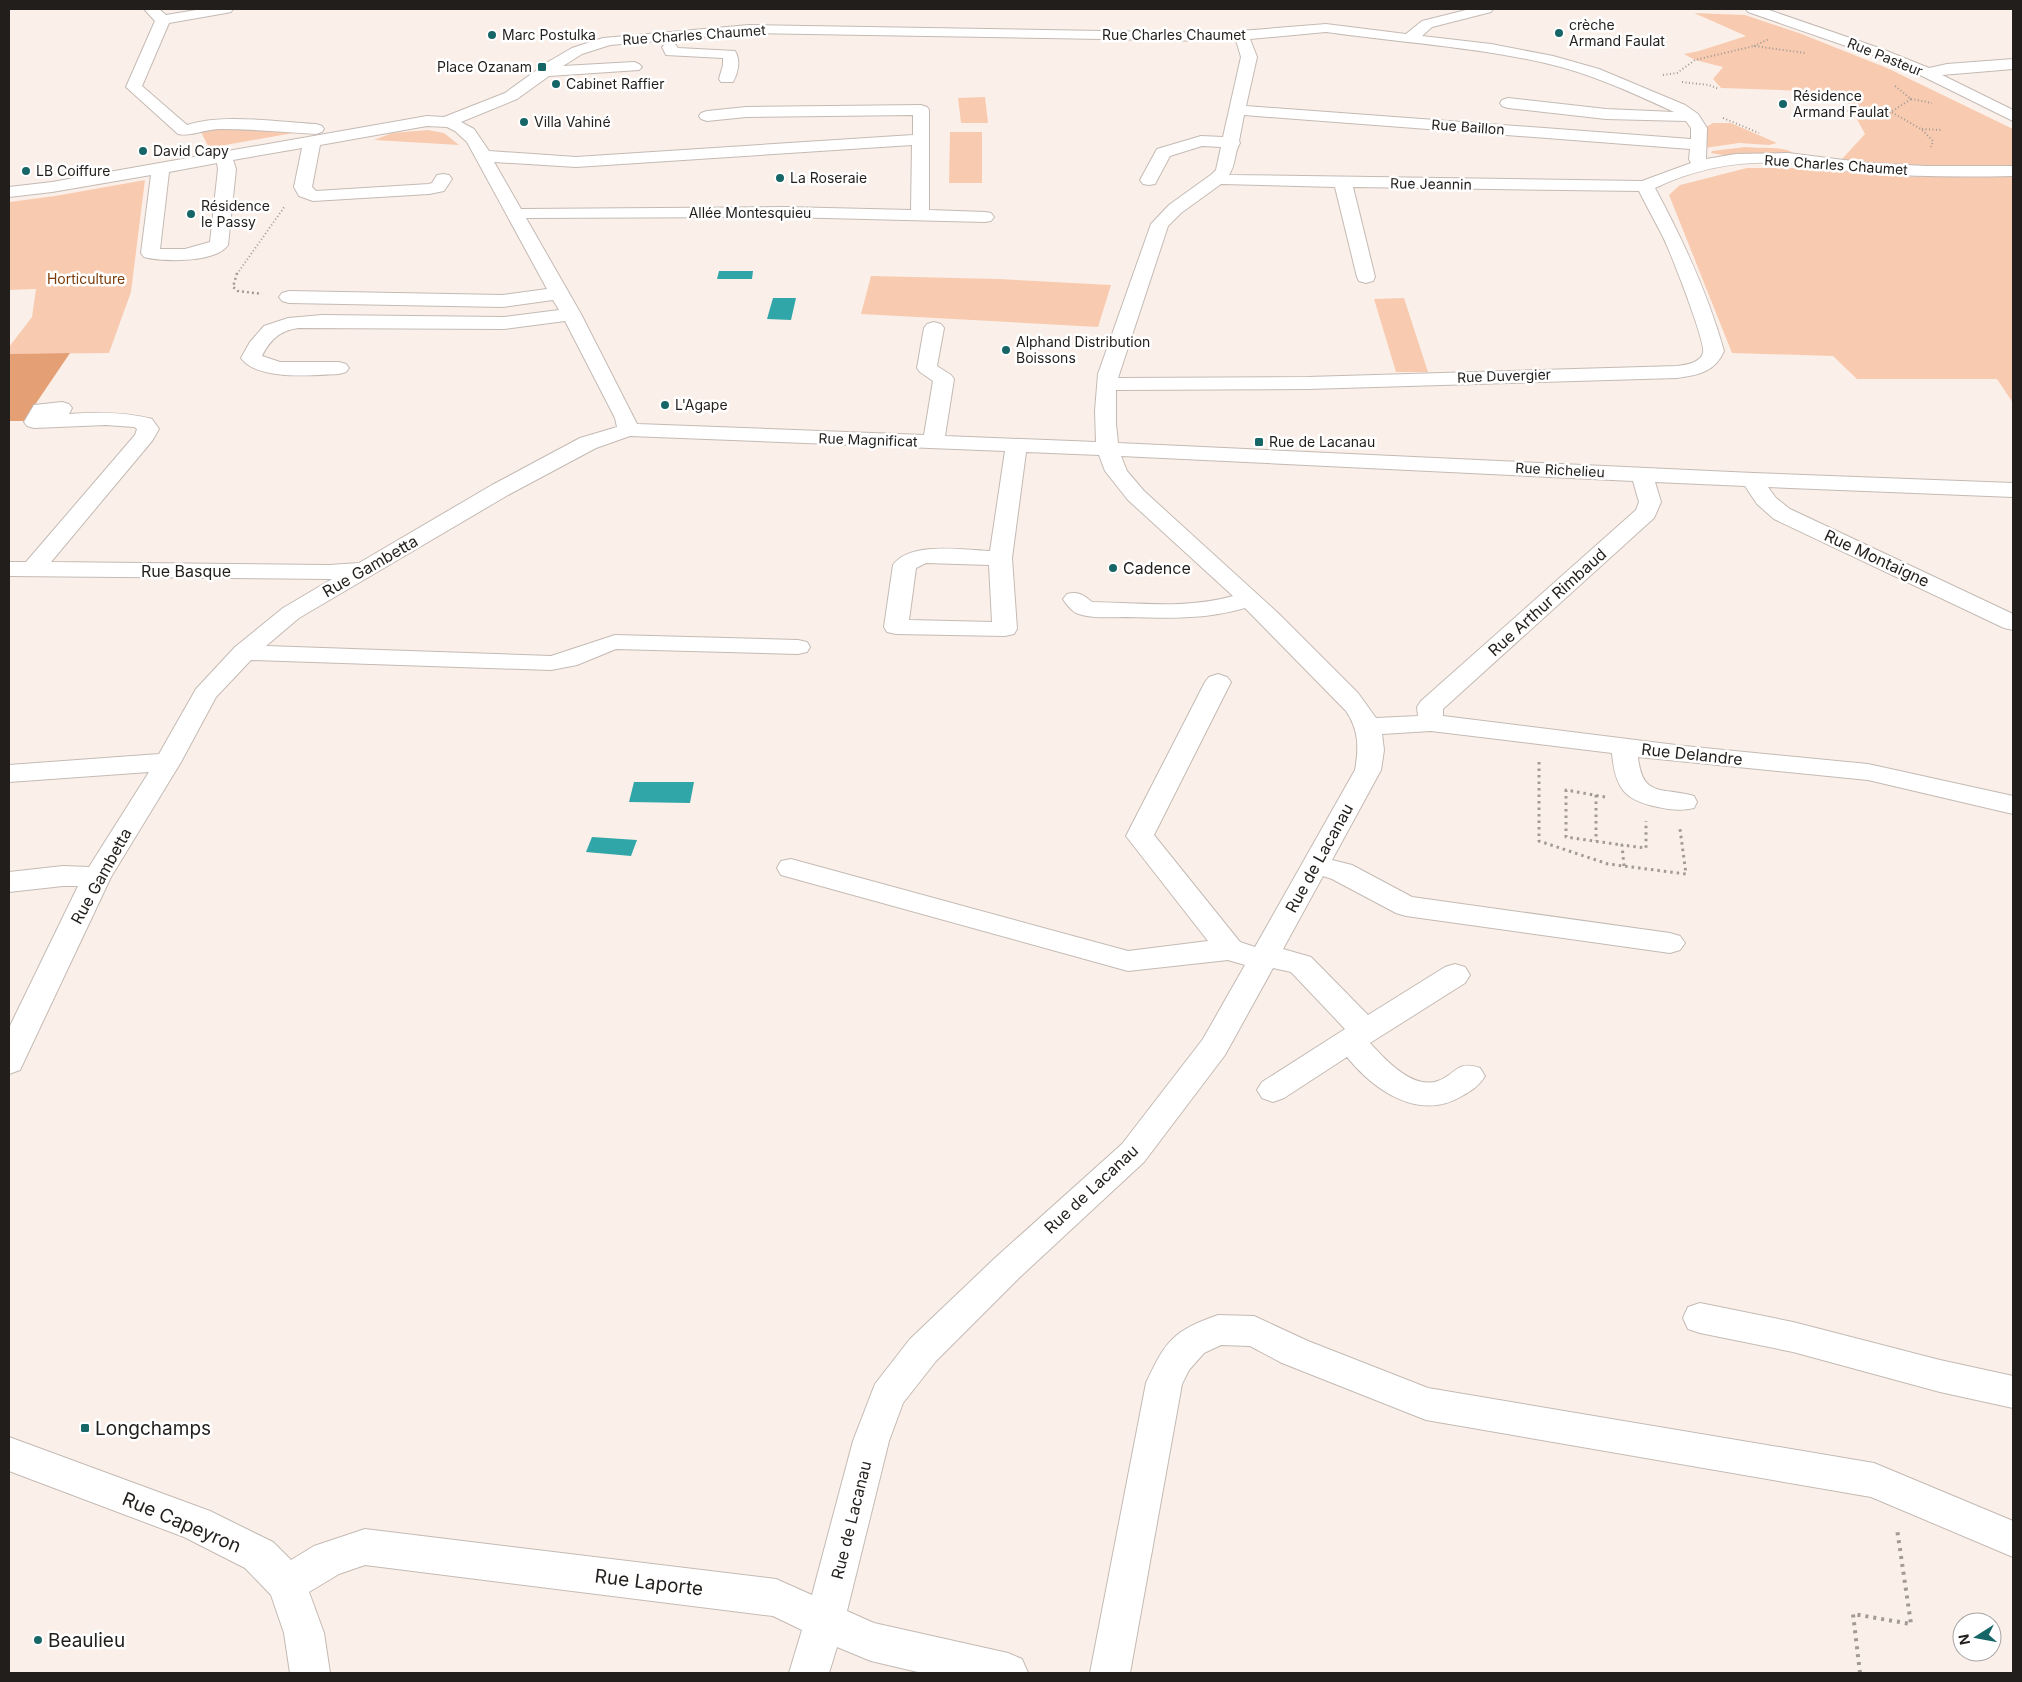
<svg xmlns="http://www.w3.org/2000/svg" width="2022" height="1682" font-family="Inter,sans-serif">
<rect width="100%" height="100%" fill="#fbf0e9"/>
<g fill="#f8cbb0">
<polygon points="1694,13 1745,15 1799,33 1887,68 2013,129 2013,165 1913,166 1841,160 1865,134 1846,99 1808,97 1805,91 1721,88 1713,79 1723,67 1695,60 1684,54 1699,51 1746,36"/>
<polygon points="985,97 988,123 961,123 958,98"/>
<polygon points="1713,123 1731,123 1777,143 1769,145 1739,143 1705,148 1706,127"/>
<polygon points="199,128 310,130 209,148"/>
<polygon points="428,130 444,133 459,145 374,140 392,133"/>
<polygon points="950,132 982,132 982,183 949,183"/>
<path d="M1745,147C1759,149 1787,145 1796,155H1722L1711,153L1712,151Z"/>
<polygon points="1747,168 1796,168 1913,177 2013,176 2013,403 1997,379 1857,379 1833,356 1732,353 1669,195 1680,185"/>
<polygon points="145,180 131,292 109,353 9,354 9,347 32,317 36,289 9,290 9,202 55,196"/>
<polygon points="871,276 998,279 1111,285 1098,327 861,314"/>
<polygon points="1404,298 1428,372 1396,372 1374,299"/>
</g>
<polygon fill="#e49f75" points="70,353 24,421 9,421 9,354"/>
<g fill="#31a6a9">
<polygon points="719,271 753,271 752,279 717,279"/>
<polygon points="773,298 796,298 791,320 767,319"/>
<polygon points="634,782 694,782 690,803 629,802"/>
<polygon points="592,837 637,840 631,856 586,852"/>
</g>
<g fill="none" stroke-linecap="round" stroke-linejoin="round">
<g stroke="#c4bab4" stroke-width="2">
<g id="minor">
<path d="M144,9H159L166,15L202,9H233L231,12L226,13L169,23L142,86L187,125C222,113 278,122 316,124L322,126L324,129L322,132L316,134C284,132 252,129 220,129C206,129 189,137 178,134L126,87L155,21Z"/>
<path d="M1470,9H1493L1491,12L1432,27L1422,36L1491,44L1553,56L1599,69L1685,105L1698,114L1707,128L1706,159L1736,154L1788,153L1868,163L1926,166H2013V176C1965,177 1916,177 1868,173C1842,171 1815,165 1788,163C1742,160 1696,168 1655,188C1683,240 1708,294 1724,351C1715,372 1698,375 1677,378L1308,389L1116,390V424L1118,443L1753,473L2013,483V497L1768,487L1776,498L1790,509L2013,614V630L2004,628L1774,519L1757,504L1745,486L1655,482L1661,502L1654,518L1443,709V716L1684,746L1868,764L2013,796V814L1868,780L1638,757C1642,798 1662,787 1694,796L1697,802L1694,808C1682,811 1670,810 1658,807C1624,800 1615,788 1612,753L1431,731L1382,734L1384,750L1381,770L1332,860L1352,865L1412,897L1670,933L1680,936L1685,943L1680,950L1670,953L1406,916L1396,913L1332,879L1323,876L1283,949L1311,957L1368,1015L1445,967L1455,964L1465,967L1470,975L1465,983L1370,1043C1385,1059 1412,1090 1438,1081C1457,1074 1456,1060 1480,1068L1485,1076C1479,1086 1471,1091 1462,1096C1419,1122 1374,1090 1347,1057L1284,1098L1273,1102L1262,1098L1257,1090L1262,1082L1345,1029L1291,972L1273,968L1225,1055L1144,1162L1019,1278L936,1361L903,1403L889,1441L847,1611L874,1623L1008,1653L1022,1659L1028,1673H922L871,1661L837,1647L829,1673H789L802,1630L773,1616L365,1565L339,1574L309,1592L324,1633L330,1673H290L284,1633L271,1595L245,1568L184,1537L9,1471V1437L210,1511L273,1542L291,1560L314,1546L365,1529L776,1579L812,1595L853,1441L875,1384L910,1339L995,1258L1122,1144L1203,1039L1245,965L1228,960L1128,971L781,875L777,868L781,861L791,859L1128,951L1208,941L1126,836L1205,682L1209,677L1218,674L1227,677L1231,682L1154,835L1240,942L1255,947L1355,770C1359,748 1359,730 1346,711L1245,608C1203,620 1170,618 1126,617C1110,617 1092,619 1076,613C1071,610 1066,604 1063,599L1067,594C1079,591 1083,595 1092,602C1139,603 1188,609 1233,596L1128,500L1105,471L1099,455L1026,452L1012,558L1017,629L1014,634L1005,636L896,634L887,632L884,627L893,565C910,541 963,550 990,551L1005,451L630,436L596,448L508,495L299,618L266,646L551,656L615,635L798,640L807,642L810,647L807,652L798,654L616,649L577,665L551,670L251,660L216,697L181,762L111,877L20,1070L9,1074V1028L78,886H63L9,892V872L63,866L89,867L149,772L9,782V765L159,754L196,689L235,647L283,608L332,579L9,576V562H26L135,435L137,429L134,427L106,425L34,428L27,426L24,422L34,405L62,402L69,404L72,408L69,414C98,412 125,412 152,419L159,429L152,441L51,562L329,565L359,563L492,485L580,438L617,427L615,418L565,321L504,329L298,328C279,331 270,340 262,356L280,362H339L346,364L349,368L346,372L339,374C314,375 257,381 241,358L250,342L264,326L288,318L322,315L504,317L559,310L553,300L503,307L289,303L282,301L279,297L282,293L289,291L503,295L547,289L467,142L455,131L447,127L427,126L320,145L312,187L316,191L429,184L432,183L437,175L443,174L449,175L452,179L444,191L429,194L313,201L299,196L294,187L302,148L233,160L236,169L228,245C216,263 163,262 144,257L141,253L151,175L52,192L9,197V187L52,182L427,116L444,117L505,93L548,62L572,48L603,38L749,25L1216,33L1326,24L1406,34L1422,21ZM1326,32C1399,42 1474,47 1545,63C1590,73 1633,93 1674,112L1606,109L1508,98L1502,100L1500,103L1502,106L1508,108L1606,119L1686,121L1691,128V139L1246,106L1257,57L1250,39ZM749,33L1216,41L1236,40L1241,57L1223,137L1201,136L1157,149L1140,180L1143,184L1149,185L1155,184L1170,156L1202,146L1221,147L1216,170L1212,174L1169,205L1151,224L1098,374L1095,411L1096,442L945,436L954,379L951,375L937,366L944,328L941,324L934,322L927,324L924,328L917,368L920,372L933,381L924,435L637,424L581,314L526,218L785,217L985,222L991,221L994,217L991,213L985,212L929,210V110L927,107L921,105L746,107L707,111L701,113L699,116L701,119L707,121L746,117L913,115V135L576,157L489,151L474,129L461,122L517,99L549,76L639,70L642,67L639,64L634,62L563,66L582,54L610,45ZM1244,115L1690,149L1689,159L1691,163L1642,181L1229,175C1236,165 1234,152 1240,143L1239,141ZM912,145L911,210L785,207L521,209L494,162L576,167ZM217,163L218,169L210,242L185,249H160L169,172ZM1221,184L1335,187L1357,277L1359,281L1366,283L1373,281L1375,277L1353,187L1639,191C1647,207 1656,223 1664,239C1671,254 1706,342 1703,353C1700,363 1686,365 1677,366L1308,377L1118,378L1168,226L1181,213ZM1121,456L1633,481L1639,502L1636,510L1421,701L1417,707L1418,716L1376,718L1358,693L1279,614L1144,491L1127,471ZM926,563L989,565L992,622L909,620L916,568Z"/>
<polygon points="1746,9 1766,9 1882,49 1929,68 1947,64 2013,59 2013,69 1942,75 2013,110 2013,121 1922,76 1872,55 1748,12"/>
<path d="M670,42L675,44L678,48L735,51C741,60 738,73 733,82H721L719,79L723,65V58L666,55L662,47L665,44Z"/>
<polygon points="1700,1303 1793,1322 1940,1360 2013,1376 2013,1408 1940,1392 1793,1352 1700,1333 1688,1329 1683,1318 1688,1307"/>
<path d="M1218,1315L1254,1316L1308,1341L1428,1388L1874,1463L2013,1521V1557L1871,1497L1426,1420L1282,1363L1250,1346L1221,1345L1204,1353L1189,1370L1182,1384L1130,1673H1090L1146,1383C1166,1340 1173,1331 1218,1315Z"/>
</g>
</g>
<g stroke="#a29a95" stroke-width="2" stroke-dasharray="1 2.5" stroke-linecap="butt">
<polyline points="1754,46 1769,39"/>
<polyline points="1663,75 1677,73 1695,60 1754,46 1805,53"/>
<polyline points="1682,82 1709,85 1719,89"/>
<polyline points="1895,86 1911,99 1891,112 1921,129 1933,141 1931,147"/>
<polyline points="1911,99 1932,103"/>
<polyline points="1844,111 1891,112"/>
<polyline points="1723,118 1759,133"/>
<polyline points="1922,129 1943,130"/>
<polyline points="237,274 285,206"/>
</g>
<polyline stroke="#a29a95" stroke-width="2.5" stroke-dasharray="2 3" stroke-linecap="butt" points="237,273 233,287 238,291 262,294"/>
<g stroke="#a29a95" stroke-width="3" stroke-dasharray="2.5 4" stroke-linecap="butt">
<polyline points="1539,762 1539,841 1608,864 1686,874 1680,829"/>
<polyline points="1596,795 1596,841"/>
<polyline points="1605,797 1566,790 1566,837 1622,845"/>
<polyline points="1624,866 1622,845 1646,848 1646,821"/>
</g>
<polyline stroke="#a29a95" stroke-width="4" stroke-dasharray="3 5" stroke-linecap="butt" points="1860,1673 1853,1614 1911,1624 1897,1529"/>
<use href="#minor" fill="#fff" fill-rule="evenodd"/>
</g>
<g fill="#166567" stroke="#fff" stroke-width="2">
<circle cx="1559" cy="33" r="5"/>
<circle cx="492" cy="35" r="5"/>
<rect x="537" y="62" width="10" height="10" rx="2.5"/>
<circle cx="556" cy="84" r="5"/>
<circle cx="1783" cy="104" r="5"/>
<circle cx="524" cy="122" r="5"/>
<circle cx="143" cy="151" r="5"/>
<circle cx="26" cy="171" r="5"/>
<circle cx="780" cy="178" r="5"/>
<circle cx="191" cy="214" r="5"/>
<circle cx="1006" cy="350" r="5"/>
<circle cx="665" cy="405" r="5"/>
<rect x="1254" y="437" width="10" height="10" rx="2.5"/>
<circle cx="1113" cy="568" r="5"/>
<rect x="80" y="1423" width="10" height="10" rx="2.5"/>
<circle cx="38" cy="1640" r="5"/>
</g>
<g text-anchor="middle" stroke-width="5" stroke-linejoin="round" paint-order="stroke">
<g font-size="14" fill="#221e1c" stroke="#fff" text-anchor="start">
<text x="1569" y="30">crèche<tspan x="1569" dy="16">Armand Faulat</tspan></text>
<text x="502" y="40">Marc Postulka</text>
<text x="532" y="72" text-anchor="end">Place Ozanam</text>
<text x="566" y="89">Cabinet Raffier</text>
<text x="1793" y="101">Résidence<tspan x="1793" dy="16">Armand Faulat</tspan></text>
<text x="534" y="127">Villa Vahiné</text>
<text x="153" y="156">David Capy</text>
<text x="36" y="176">LB Coiffure</text>
<text x="790" y="183">La Roseraie</text>
<text x="201" y="211">Résidence<tspan x="201" dy="16">le Passy</tspan></text>
<text x="1016" y="347">Alphand Distribution<tspan x="1016" dy="16">Boissons</tspan></text>
<text x="675" y="410">L'Agape</text>
<text x="1269" y="447">Rue de Lacanau</text>
</g>
<g font-size="14" fill="#221e1c" stroke="#fff">
<text transform="translate(694 35) rotate(-4)" y="5">Rue Charles Chaumet</text>
<text x="1174" y="40">Rue Charles Chaumet</text>
<text transform="translate(1885 57) rotate(22)" y="5">Rue Pasteur</text>
<text transform="translate(1468 127) rotate(4)" y="5">Rue Baillon</text>
<text transform="translate(1836 165) rotate(4)" y="5">Rue Charles Chaumet</text>
<text transform="translate(1431 184) rotate(1)" y="5">Rue Jeannin</text>
<text x="750" y="218">Allée Montesquieu</text>
<text transform="translate(1504 376) rotate(-2)" y="5">Rue Duvergier</text>
<text transform="translate(868 440) rotate(2)" y="5">Rue Magnificat</text>
<text transform="translate(1560 470) rotate(3)" y="5">Rue Richelieu</text>
</g>
<g font-size="14" fill="#7b3c0a" stroke="#fff">
<text x="86" y="284">Horticulture</text>
</g>
<g font-size="16" fill="#221e1c" stroke="#fff">
<text transform="translate(1877 558) rotate(25)" y="6">Rue Montaigne</text>
<text transform="translate(370 566) rotate(-30)" y="6">Rue Gambetta</text>
<text x="186" y="577">Rue Basque</text>
<text transform="translate(1547 602) rotate(-42)" y="6">Rue Arthur Rimbaud</text>
<text transform="translate(1692 754) rotate(6)" y="6">Rue Delandre</text>
<text transform="translate(1319 858) rotate(-61)" y="6">Rue de Lacanau</text>
<text transform="translate(101 876) rotate(-61)" y="6">Rue Gambetta</text>
<text transform="translate(1091 1189) rotate(-43)" y="6">Rue de Lacanau</text>
<text transform="translate(851 1520) rotate(-76)" y="6">Rue de Lacanau</text>
</g>
<g font-size="16" fill="#221e1c" stroke="#fff" text-anchor="start">
<text x="1123" y="574">Cadence</text>
</g>
<g font-size="19" fill="#221e1c" stroke="#fff" text-anchor="start">
<text x="95" y="1435">Longchamps</text>
<text x="48" y="1647">Beaulieu</text>
</g>
<g font-size="19" fill="#221e1c" stroke="#fff">
<text transform="translate(182 1522) rotate(23)" y="7">Rue Capeyron</text>
<text transform="translate(649 1582) rotate(7)" y="7">Rue Laporte</text>
</g>
</g>
<rect width="2022" height="1682" fill="none" stroke="#221e1c" stroke-width="20"/>
<g transform="translate(1977 1637) rotate(259)"><circle r="24" fill="#ffffff" stroke="#a7a5a4"/>
<path d="M0-4L9 19L0 12L-9 19Z" fill="#166567"/>
<text y="-8" font-size="14" font-weight="bold" text-anchor="middle" fill="#221e1c">N</text>
</g>
</svg>
